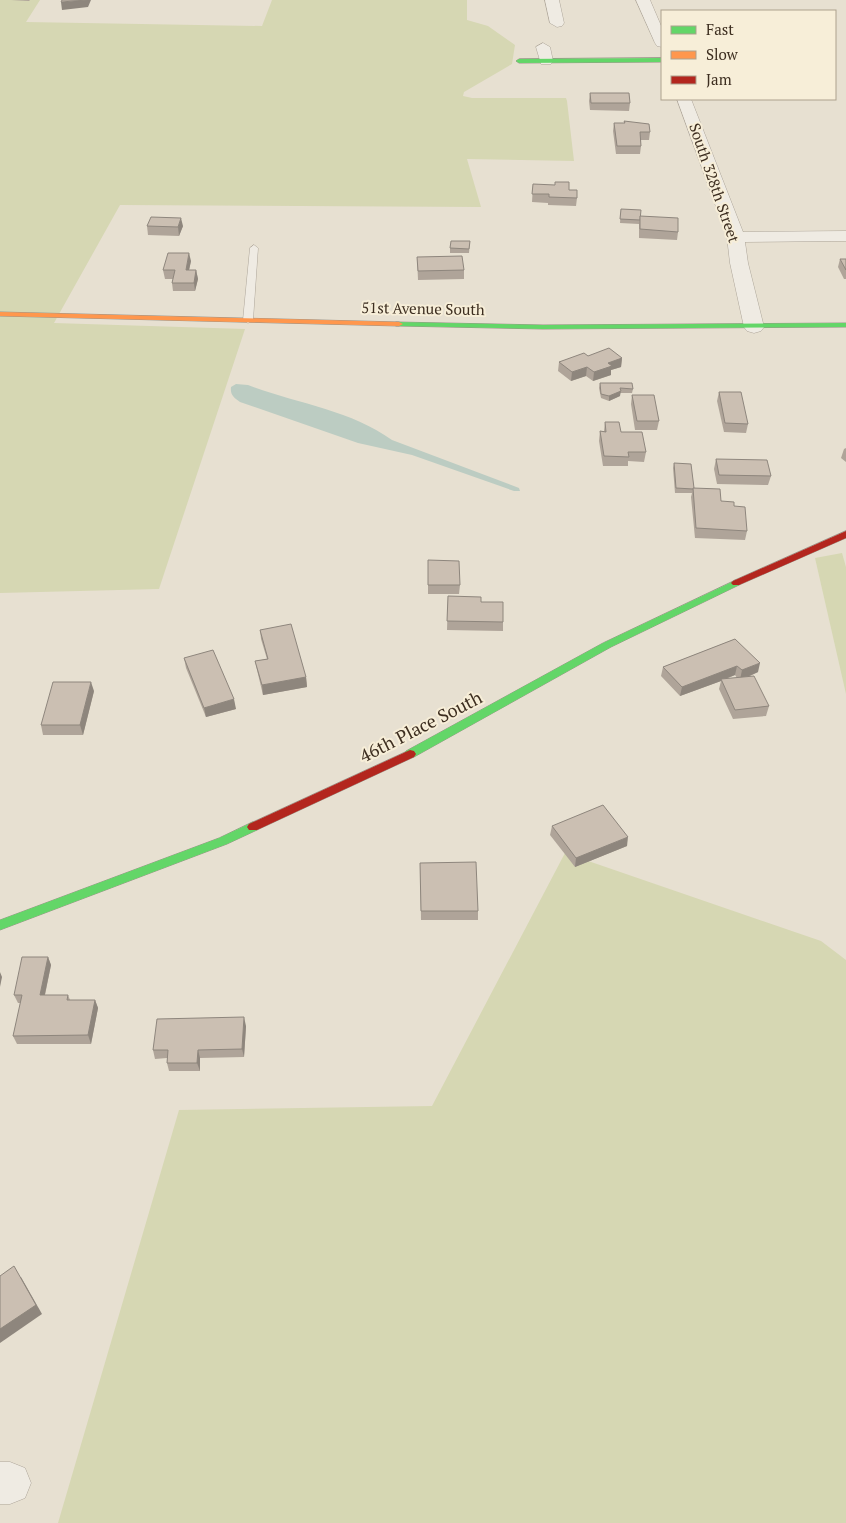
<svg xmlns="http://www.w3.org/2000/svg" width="846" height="1523" font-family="'PT Serif',serif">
<rect width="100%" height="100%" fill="#e7e0d1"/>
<g fill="#d6d7b3">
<polygon points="0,0 40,0 26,22 262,26 272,0 467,0 467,20 488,26 515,45 512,64 464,92 463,96 472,98 566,98 567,101 574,161 467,159 481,207 120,205 54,323 245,329 159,589 0,593"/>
<polygon points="842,553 846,567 846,694 815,558"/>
<polygon points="565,853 821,941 846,960 846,1523 58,1523 179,1110 432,1106"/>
</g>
<path fill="#bcccc2" d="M236,384L248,385C295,403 351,410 392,440L519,488L520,491H514L412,455L358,443L240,402C234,398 230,395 231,387Z"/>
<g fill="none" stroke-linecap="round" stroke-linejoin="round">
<g stroke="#ada599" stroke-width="1">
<polygon id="lane" points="254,245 258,248 253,320 248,323 243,320 250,248"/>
</g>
<g stroke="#ada599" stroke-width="1">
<g id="street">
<polygon points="545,0 559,0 564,23 562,26 557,27 550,23"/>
<polygon points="636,0 650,0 662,28 662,47 657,46 655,43"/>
<polygon points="543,43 550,47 553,61 551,64 541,64 536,47"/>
<polygon points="677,99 691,99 743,232 846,231 846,241 745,242 748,263 764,327 761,331 754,333 747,331 744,327 730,263 727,237"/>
<polygon points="0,1462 10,1462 25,1468 31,1483 25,1498 10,1504 0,1504"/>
</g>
</g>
<g stroke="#9c958a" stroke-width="1">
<g id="fast">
<polygon points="662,58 662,62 519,63 516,61 519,59"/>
<polygon points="396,322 543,325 846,323 846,327 543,329 399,326 396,326"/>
<polygon points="736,580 739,581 741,583 739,585 611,647 414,757 406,757 404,754 406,751 603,643"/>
<polygon points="253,822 257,824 259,827 257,830 227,844 0,930 0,920 219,838"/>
</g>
</g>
<g stroke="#9c958a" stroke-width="1">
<polygon id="slow" points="0,312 399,322 403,324 399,326 0,316"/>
</g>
<g stroke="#9c958a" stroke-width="1">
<g id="jam">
<polygon points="846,531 846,538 739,585 733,585 731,583 733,581"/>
<polygon points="410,750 414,751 416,754 414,757 257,830 249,830 247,827 249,824"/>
</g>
</g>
<use href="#lane" fill="#efebe3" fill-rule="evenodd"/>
<use href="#street" fill="#efebe3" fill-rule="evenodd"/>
<use href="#fast" fill="#63d668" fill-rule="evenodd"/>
<use href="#slow" fill="#ff974d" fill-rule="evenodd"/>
<use href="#jam" fill="#b3261e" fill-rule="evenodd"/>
</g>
<g fill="#afa499" fill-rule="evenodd">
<polygon points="11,0 30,0 29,1"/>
<polygon points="590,93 630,103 629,111 590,110 589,101"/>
<polygon points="624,121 650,132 649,140 641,140 641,146 640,154 616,154 613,131 614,123 624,123"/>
<polygon points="533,184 569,190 577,198 576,206 548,205 548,203 532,202"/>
<polygon points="621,209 678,232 677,240 639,238 639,224 620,223"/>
<polygon points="147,226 183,226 179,236 148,235"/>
<polygon points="470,241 469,253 450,253 450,248"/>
<polygon points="417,257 464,270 464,279 418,280"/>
<polygon points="840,259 846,259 846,279 844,279 838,267"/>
<polygon points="191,261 189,270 196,270 198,279 195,291 173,291 172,283 173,279 165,279 163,270"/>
<polygon points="588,356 622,358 621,367 611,370 611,375 593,381 586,376 571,381 558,371 559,362"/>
<polygon points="600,383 633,389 632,393 620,393 620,396 609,401 601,398 599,388"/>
<polygon points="719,392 748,424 746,433 724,432 717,401"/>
<polygon points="632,395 659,421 657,430 635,430 631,404"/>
<polygon points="605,422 621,432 646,452 644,462 628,461 628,466 603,466 599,441 600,431 604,431"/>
<polygon points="846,448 846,462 841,458 844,449"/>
<polygon points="716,459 771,476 768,485 717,484 714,469"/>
<polygon points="674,463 694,488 721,501 734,506 747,531 745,540 695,538 691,497 692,493 675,493 673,468"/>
<polygon points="428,560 460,585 459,594 428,594"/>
<polygon points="448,596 481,602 503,622 503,631 447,630"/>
<polygon points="260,630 306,677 307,687 263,695 257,670 255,661 267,659 261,639"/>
<path d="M735,639L758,672L748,677L769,706L766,716L733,719L719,689L721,681L680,696L661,676L663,667ZM735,675L737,678L726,679Z"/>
<polygon points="184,658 236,709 206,717 186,668"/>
<polygon points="94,691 83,735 43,735 41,725"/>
<polygon points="552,826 627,846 575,867 550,835"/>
<polygon points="420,863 478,911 478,920 421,920"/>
<polygon points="48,957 51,965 45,995 68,995 70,1000 95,1000 98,1008 91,1044 17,1044 13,1036 21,1003 18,1003 14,995"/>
<polygon points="246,1026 244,1057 200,1058 200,1071 169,1071 167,1063 167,1058 155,1059 153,1050"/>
</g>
<g fill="#8e867d">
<polygon points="87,0 91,0 88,7 62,10 61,2"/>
<polygon points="181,218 183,226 179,236 178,227"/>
<polygon points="189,253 191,261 187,279 186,270"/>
<polygon points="196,270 198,279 195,291 194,283"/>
<polygon points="622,358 621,367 611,370 611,375 593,381 594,372 608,363"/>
<polygon points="587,367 586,376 571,381 572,372"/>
<polygon points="621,391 620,396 609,401 609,396"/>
<polygon points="760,663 758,672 740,680 742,670"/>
<polygon points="737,666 735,675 722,680 721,679 721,681 680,696 682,687"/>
<polygon points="306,677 307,687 263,695 262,685"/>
<polygon points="91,682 94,691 83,735 80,725"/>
<polygon points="234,699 236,709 206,717 204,708"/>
<polygon points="628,837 627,846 575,867 576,858"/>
<polygon points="48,957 51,965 43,1003 40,995"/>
<polygon points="0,972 2,977 0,987"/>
<polygon points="95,1000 98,1008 91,1044 88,1035"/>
<polygon points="244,1017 246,1026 244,1057 242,1049"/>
<polygon points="198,1050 200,1058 200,1071 197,1063"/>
<polygon points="21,1277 42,1314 0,1343 0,1329"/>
</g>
<g fill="#cbbfb2" stroke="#8e867d">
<polygon points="62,0 87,0 61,2"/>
<polygon points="590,93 629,93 630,103 591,103"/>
<polygon points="624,121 649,124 650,132 640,132 641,146 617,146 614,123 625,123"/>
<polygon points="555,182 569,182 569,190 577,190 577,198 549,197 549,194 532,194 533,184 555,185"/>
<polygon points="621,209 641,210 640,220 620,219"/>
<polygon points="640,216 678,218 678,232 640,229"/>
<polygon points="151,217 181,218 178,227 147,226"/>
<polygon points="451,241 470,241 469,249 450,248"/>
<polygon points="168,253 189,253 186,270 196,270 194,283 172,283 175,270 163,270"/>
<polygon points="462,256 464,270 418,271 417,257"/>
<polygon points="840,259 846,259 846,270"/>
<polygon points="609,348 622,358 608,363 612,366 594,372 587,367 572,372 559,362 584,353 588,356"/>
<polygon points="600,383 632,383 633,389 620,388 621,391 609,396 601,394"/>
<polygon points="719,392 741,392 748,424 725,423"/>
<polygon points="632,395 654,395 659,421 637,421"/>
<polygon points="605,422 619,422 621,432 642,432 646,452 628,452 629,457 604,456 600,431 606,432"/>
<polygon points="716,459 767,460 771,476 719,475"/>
<polygon points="674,463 691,464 694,488 693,489 676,488"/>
<polygon points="693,488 720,489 721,501 734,502 734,506 745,507 747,531 696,528"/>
<polygon points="428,560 459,561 460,585 428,585"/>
<polygon points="448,596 481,597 481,602 503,602 503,622 447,621"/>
<polygon points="291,624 306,677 262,685 255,661 268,659 260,630"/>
<polygon points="735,639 760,663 742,670 737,666 682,687 663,667"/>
<polygon points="213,650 234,699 204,708 184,658"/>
<polygon points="754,676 769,706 735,710 721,679"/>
<polygon points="53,682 91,682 80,725 41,725"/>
<polygon points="603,805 628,837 576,858 552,826"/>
<polygon points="476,862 478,911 421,911 420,863"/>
<polygon points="22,957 48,957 40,995 68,995 67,1000 95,1000 88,1035 13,1036 22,995 14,995"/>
<polygon points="244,1017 242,1049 198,1050 197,1063 167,1063 168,1050 153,1050 157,1019"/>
<polygon points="14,1266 36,1305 0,1329 0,1276"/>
</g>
<g text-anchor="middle" stroke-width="4" stroke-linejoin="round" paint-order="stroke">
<g font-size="15" fill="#3d2e20" stroke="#f7eed8">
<text transform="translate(714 183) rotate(71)" y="5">South 328th Street</text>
<text transform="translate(423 309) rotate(1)" y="5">51st Avenue South</text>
</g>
<g font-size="18" fill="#3d2e20" stroke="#f7eed8">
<text transform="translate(421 727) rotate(-27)" y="6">46th Place South</text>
</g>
</g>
<rect x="661" y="10" width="175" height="90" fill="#f7eed8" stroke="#ada18e"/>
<rect x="671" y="26" width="25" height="8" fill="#63d668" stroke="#ada18e"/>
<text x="706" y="35" font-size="15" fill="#3d2e20">Fast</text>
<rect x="671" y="51" width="25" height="8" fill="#ff974d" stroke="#ada18e"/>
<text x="706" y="60" font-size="15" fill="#3d2e20">Slow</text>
<rect x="671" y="76" width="25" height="8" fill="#b3261e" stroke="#ada18e"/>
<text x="706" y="85" font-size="15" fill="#3d2e20">Jam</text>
</svg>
